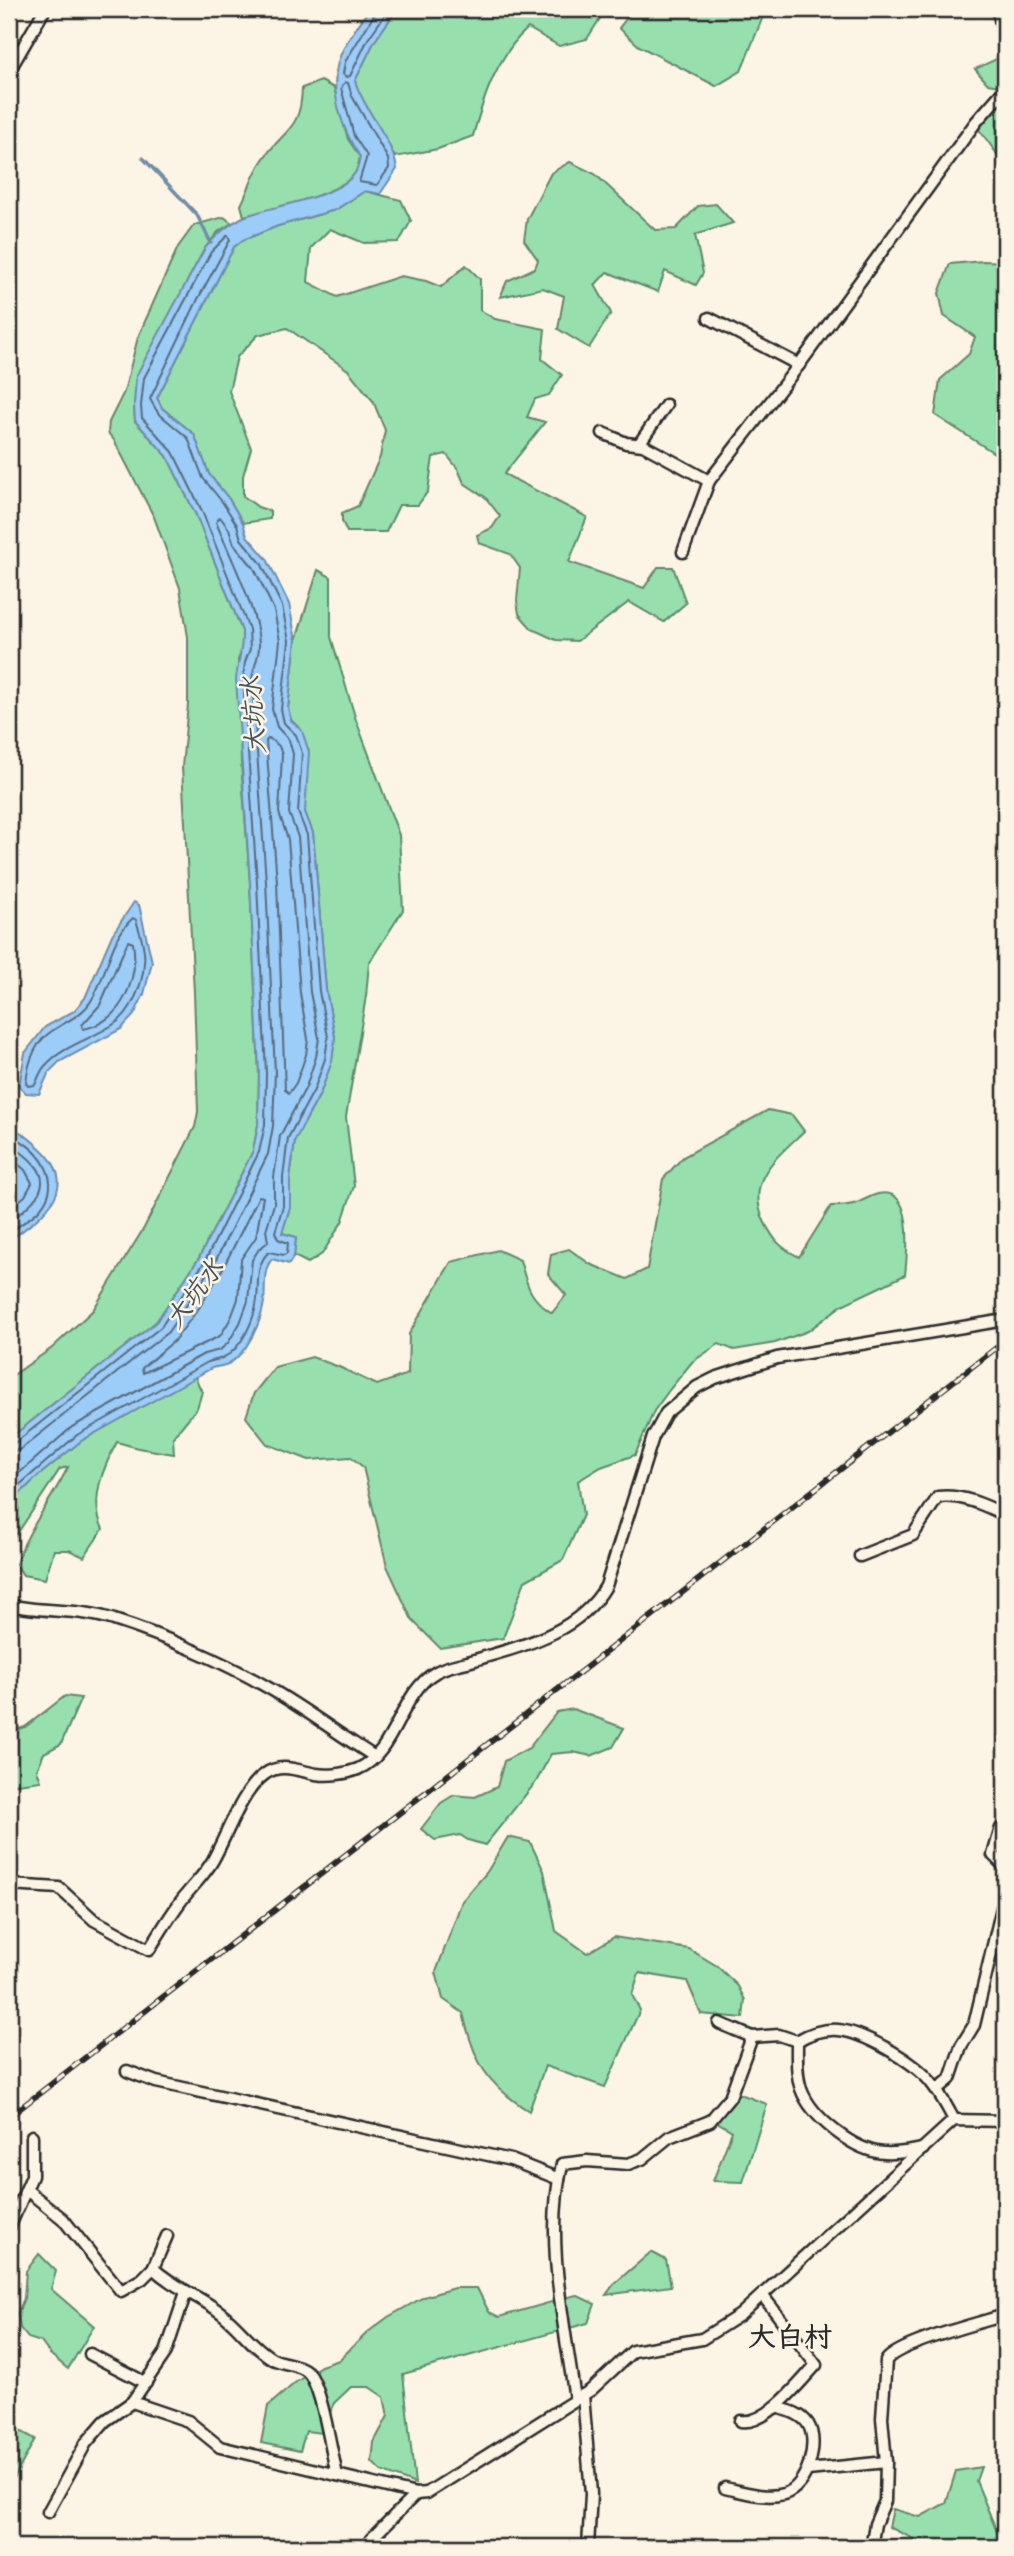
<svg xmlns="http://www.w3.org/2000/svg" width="1014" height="2556" font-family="Kalam,'LXGW WenKai TC',sans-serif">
<rect width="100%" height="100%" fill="#fcf5e5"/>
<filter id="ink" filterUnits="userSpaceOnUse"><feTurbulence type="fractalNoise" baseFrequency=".0143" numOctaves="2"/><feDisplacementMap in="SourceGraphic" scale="14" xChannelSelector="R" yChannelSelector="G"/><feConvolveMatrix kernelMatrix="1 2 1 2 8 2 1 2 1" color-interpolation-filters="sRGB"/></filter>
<g filter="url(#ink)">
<g fill="#98dfae" stroke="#62856c" stroke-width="2">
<path d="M397,9H606L587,39L559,46L528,28C497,56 484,96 473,136L438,149L395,157L359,93L355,81L374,42Z"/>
<polygon points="634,9 766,9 741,71 716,86 639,46 619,28"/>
<polygon points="1005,55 1005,82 999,86 988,84 975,69"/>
<path d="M321,81L334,88L348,139L360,157C359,162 358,169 355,173C342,194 269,210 244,216L241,205C248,191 253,174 262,161C283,129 301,132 302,88Z"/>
<polygon points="1005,97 1005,159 1000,158 978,128 987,113"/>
<polygon points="570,162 595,174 655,230 676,229 698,206 716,204 733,223 695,235 703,273 696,285 665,271 658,292 607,272 595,285 611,313 589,348 558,329 564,296 543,288 500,297 507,281 535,268 538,260 524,240 527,219 551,173"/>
<polygon points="365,191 401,200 411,221 399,242 364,243 330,229 311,248 308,282 337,297 401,276 426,281 441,287 466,265 480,279 480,310 495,319 545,329 542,359 562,375 549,395 535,399 527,417 545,422 504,474 587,517 569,562 644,588 658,567 673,567 686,603 664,622 629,602 577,641 556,640 532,629 519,614 517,601 520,568 510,554 479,543 477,535 492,528 500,516 485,497 464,483 458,469 446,454 433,457 428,491 418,505 399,505 386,532 347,532 342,521 342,513 358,506 380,457 385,430 373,401 348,370 287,328 258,335 237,357 229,391 251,448 243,476 243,496 258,507 270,511 270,519 243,523 229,499 209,474 194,434 162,408 157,398 234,247 243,240 278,226 335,210"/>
<polygon points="224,217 232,223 219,231 205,248 137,376 134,406 135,421 167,456 196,515 242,631 243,648 238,660 241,762 250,883 259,1073 258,1125 253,1151 199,1258 156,1322 9,1439 9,1378 52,1348 93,1310 144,1228 195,1127 198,1112 194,992 182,767 188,704 188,637 180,588 154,517 114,440 108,433 109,422 124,392 138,337 178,247 194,225"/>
<polygon points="983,261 1005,262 1005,460 935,415 940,380 969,354 975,337 944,316 939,293 950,264"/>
<polygon points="318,570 331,577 331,637 356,720 399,835 403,910 369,963 366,996 346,1117 354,1186 342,1222 322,1254 308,1263 294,1256 296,1237 282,1233 290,1207 290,1178 295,1140 320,1094 332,1061 335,1037 326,990 313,833 305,812 302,731 291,720 288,708 296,640"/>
<path d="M768,1110L792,1115L804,1131C776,1158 744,1181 765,1223C775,1242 780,1247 799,1257L831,1206C838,1206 846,1206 853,1204C862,1202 869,1196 878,1194C916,1185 907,1255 905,1275L842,1305L808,1331L775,1343L734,1350L719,1344L692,1362L670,1389L654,1411L635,1455L601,1467L578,1481L583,1515L563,1560L525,1581L503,1638L440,1648L412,1620L387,1566L363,1467L351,1457L309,1460L267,1444L246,1417L254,1393L275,1367L312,1357L339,1367L377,1385L408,1374L409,1334L451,1262L498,1250L520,1260C527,1285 529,1298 552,1313L566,1295L548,1274L551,1254L569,1249L590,1264L627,1279L647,1269L663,1179L683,1157Z"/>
<path d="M195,1377L202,1392L197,1408L173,1437L174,1454L138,1448L117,1442C103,1468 89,1500 103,1529L84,1557L69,1550H54L45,1579L23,1575L16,1564C28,1528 52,1500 68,1467L60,1469L15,1537L9,1556V1504L38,1476L81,1441Z"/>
<polygon points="65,1696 81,1698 61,1744 44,1753 37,1770 41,1781 9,1785 9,1732 25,1727"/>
<polygon points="573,1709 624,1728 613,1747 591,1756 573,1752 551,1754 536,1782 485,1845 468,1840 460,1835 435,1840 421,1829 441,1803 454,1795 475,1797 497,1787 504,1761 529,1748 557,1712"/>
<path d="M508,1837L530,1842L544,1871L556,1931L587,1953L614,1937L689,1949L717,1966L738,1986L745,2000L743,2018L701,2014L687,1981L639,1973L632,1995L640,2010L605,2087L545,2066L529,2111C486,2084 474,2062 463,2013L443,1999L436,1972L462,1901L487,1872Z"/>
<polygon points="735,2092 767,2104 743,2182 713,2181 732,2131 717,2122"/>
<polygon points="651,2252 666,2260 671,2286 606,2295 614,2284"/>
<polygon points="39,2254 56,2271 51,2289 94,2326 68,2369 50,2354 41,2342 28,2338 20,2328 18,2313 24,2298 26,2271"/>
<polygon points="454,2288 477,2288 489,2312 499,2317 576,2295 595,2304 588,2323 403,2374 415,2484 381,2471 372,2462 374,2442 388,2416 384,2397 369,2387 351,2387 334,2403 322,2433 306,2431 300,2451 261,2443 268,2406 296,2382 321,2366 339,2360 368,2332 388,2317 424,2297"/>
<polygon points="9,2425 35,2439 9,2488"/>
<polygon points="981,2467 976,2481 1002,2544 1005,2544 1005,2547 923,2547 924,2544 889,2527 893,2509 920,2517 946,2503 956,2471"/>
</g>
<g fill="#9cccf8" stroke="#6f8ca6" stroke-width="2">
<path d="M369,9H397L374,42L355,81C365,113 392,137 397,169L380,194L365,191L335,210L278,226L243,240L234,247L157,398L162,408L194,434L209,474L229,499L243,523L247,536L267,559L289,604L296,640L288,708L291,720L302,731L309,752L305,812L313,833L326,990L335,1037L332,1061L320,1094L295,1140L290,1178V1207L282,1233L296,1237L294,1256L289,1264L272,1259C262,1270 266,1287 264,1302C261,1322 247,1354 228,1364C223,1366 216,1367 212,1368L81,1441L38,1476L9,1504V1439L156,1322L199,1258L253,1151L258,1125L259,1073L250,883L236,679C238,661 243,649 242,631L196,515L167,456L135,421L134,406L136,376L205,248C216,235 227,225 243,217C269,206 339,198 355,173C358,169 359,162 360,157C343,131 329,94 338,62C343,44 359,25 369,9Z"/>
<polygon points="134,902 139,905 152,962 144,994 134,1015 121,1029 59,1062 49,1072 39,1094 26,1093 19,1086 25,1053 45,1027 74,1011 85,998 112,935"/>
<path d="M9,1128C21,1130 31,1140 40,1148C84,1188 41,1217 9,1241Z"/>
</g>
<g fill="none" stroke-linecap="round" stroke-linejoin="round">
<g stroke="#586b7d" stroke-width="2">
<polyline points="374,9 374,15 345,62 343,74 346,77 350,76 368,39 389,9"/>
<polygon points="345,82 348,83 352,96 388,159 389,168 377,185 359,182 367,156 354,136 341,88"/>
<polygon points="269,738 279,746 282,755 279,813 288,839 300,993 308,1039 306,1055 296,1083 289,1093 285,1090 277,882 266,741"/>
<path d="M133,918L136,920C140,933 146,950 144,963C143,983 132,1013 114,1024C92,1039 62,1046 45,1066C40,1071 38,1079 35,1085L28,1086L26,1083C28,1063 35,1042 52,1031C66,1021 82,1016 91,1001C107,976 110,938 133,918Z"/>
<path d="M128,941L133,943C139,979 122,1022 83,1029L82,1025L100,1005Z"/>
<path d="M9,1135C38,1146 65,1180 40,1209C32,1218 19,1225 9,1233"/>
<path d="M9,1144C57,1174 49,1192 9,1222"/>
<polyline points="9,1156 25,1170 32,1183 25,1196 9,1209"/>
<polygon points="259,1196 263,1197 256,1237 241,1259 238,1299 231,1318 220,1336 143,1373 142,1368 174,1341 199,1308 222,1270"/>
<path d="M9,1444L16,1442L161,1327L205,1261L259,1152L265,1125L266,1073L257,883L243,679L245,662L250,649L249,629L202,511L173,452L142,418L141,406L144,378L211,252L228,235L230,240L198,299L150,399L158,413L188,438L203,478L223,503L237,525L241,539L261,563L282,606L289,641L281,709L284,723L296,735L302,753L298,812L307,835L319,991L328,1037L325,1059L314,1090L288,1138L283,1177V1206L275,1232L278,1239L288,1243L287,1253L284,1255L269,1252C255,1264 259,1283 257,1299C255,1318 242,1349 224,1357C220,1360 213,1360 208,1362L77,1435L9,1494"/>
<path d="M9,1453L21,1449L168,1332L213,1266L268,1154L273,1126L275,1072L266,882L252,679C253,668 259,657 259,647C260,615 229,554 216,522L220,517L229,529L234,544L254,568L274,610L280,641L272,709L277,727L289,740L293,754L289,813L298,837L310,992L319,1038L316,1057L306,1087L280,1136L274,1177V1204L266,1230L268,1242L259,1249L252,1260L248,1301L240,1323L228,1343L220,1350L204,1354L72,1427L9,1482"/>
</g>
<polyline stroke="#6f8ca6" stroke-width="3.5" points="143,158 197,215 211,243"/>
<g stroke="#2b2b2b" stroke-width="15">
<g id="minor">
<polyline points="997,9 1005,36"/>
<polyline points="9,71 45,9"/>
<polyline points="709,318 799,365"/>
<polyline points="603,433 626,443 643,445 709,481"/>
<polyline points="639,444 666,405"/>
<polyline points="683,552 709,481 799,365 976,122 1005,89"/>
<path d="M860,1556L913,1535L938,1497C961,1494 985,1505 1005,1515"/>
<path d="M9,1605C44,1613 80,1608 114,1620C164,1636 222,1661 267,1687C304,1708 338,1734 375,1757"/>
<polyline points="1005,1830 1001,1828 993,1855 1005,1867"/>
<path d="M9,1885L59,1888L94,1920L149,1950C159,1934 169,1917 181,1901C191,1887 205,1875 213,1860C227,1835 242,1790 265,1774C281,1762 299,1771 316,1774C329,1776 346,1774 358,1769C396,1753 400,1692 436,1672C446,1666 460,1664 471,1661C521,1646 578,1634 606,1586L653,1437L666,1413L697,1387L715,1378L777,1358L1005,1320"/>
<path d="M719,2023L752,2037L779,2035L797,2041C797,2057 796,2074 801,2089C811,2117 855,2152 885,2153C897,2154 910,2151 923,2149"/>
<path d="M797,2041C810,2033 823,2029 838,2030C863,2032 911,2060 928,2079C939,2091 946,2105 954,2120"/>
<polyline points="127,2071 156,2082 511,2160 559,2179"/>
<polyline points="937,2090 950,2079 961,2046 974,2025 1005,1895"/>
<polyline points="28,2191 63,2219 121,2291 142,2279 153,2268"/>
<polyline points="9,2228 32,2176 32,2136"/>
<path d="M167,2236L153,2268C174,2288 198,2295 220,2312C239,2326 253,2348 273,2359C285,2365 304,2364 311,2376C323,2395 331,2451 337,2475"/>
<polyline points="90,2354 146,2383"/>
<polyline points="583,2395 591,2494 588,2547"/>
<path d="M575,2400C565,2324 544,2240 562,2164L587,2161L628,2164L642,2159L669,2137L710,2121L730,2097L752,2037"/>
<polyline points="132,2402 166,2352 186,2292"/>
<path d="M741,2421C767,2425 799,2383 816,2365L763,2296"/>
<polyline points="808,2470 886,2462"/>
<path d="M725,2488C744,2492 765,2499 784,2494C807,2488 820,2443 808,2424C801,2413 787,2410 775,2407"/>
<polyline points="48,2512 86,2443 105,2421 132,2402 188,2421 220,2447 416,2494 427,2493 591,2390 633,2351 702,2339 740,2315 954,2120 1005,2121"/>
<polyline points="366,2547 371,2539 416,2494"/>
<path d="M871,2547L875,2524L885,2501L886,2462L882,2418L886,2361C895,2344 983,2322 1005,2315"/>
</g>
</g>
<use href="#minor" stroke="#fcf5e5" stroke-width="10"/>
<g stroke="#2b2b2b" stroke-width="6">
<polyline id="rail" points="9,2117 1005,1341"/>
</g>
<use href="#rail" stroke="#fcf5e5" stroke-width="3.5" stroke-dasharray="10" stroke-linecap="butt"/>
</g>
</g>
<g text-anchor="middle" stroke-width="5" stroke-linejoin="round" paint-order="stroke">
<g font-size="26" font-style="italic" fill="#47535e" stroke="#fcf5e5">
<text transform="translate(253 715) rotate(-94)" y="9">大坑水</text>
<text transform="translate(194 1293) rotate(-53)" y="9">大坑水</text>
</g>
<g font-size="28" font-weight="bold" fill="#2b2b2b" stroke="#fcf5e5">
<text x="790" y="2346">大白村</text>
</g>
</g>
<rect width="1014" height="2556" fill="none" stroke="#fcf5e5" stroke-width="35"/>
<rect x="18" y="18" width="979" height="2521" fill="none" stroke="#2b2b2b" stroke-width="2.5" filter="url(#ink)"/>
</svg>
